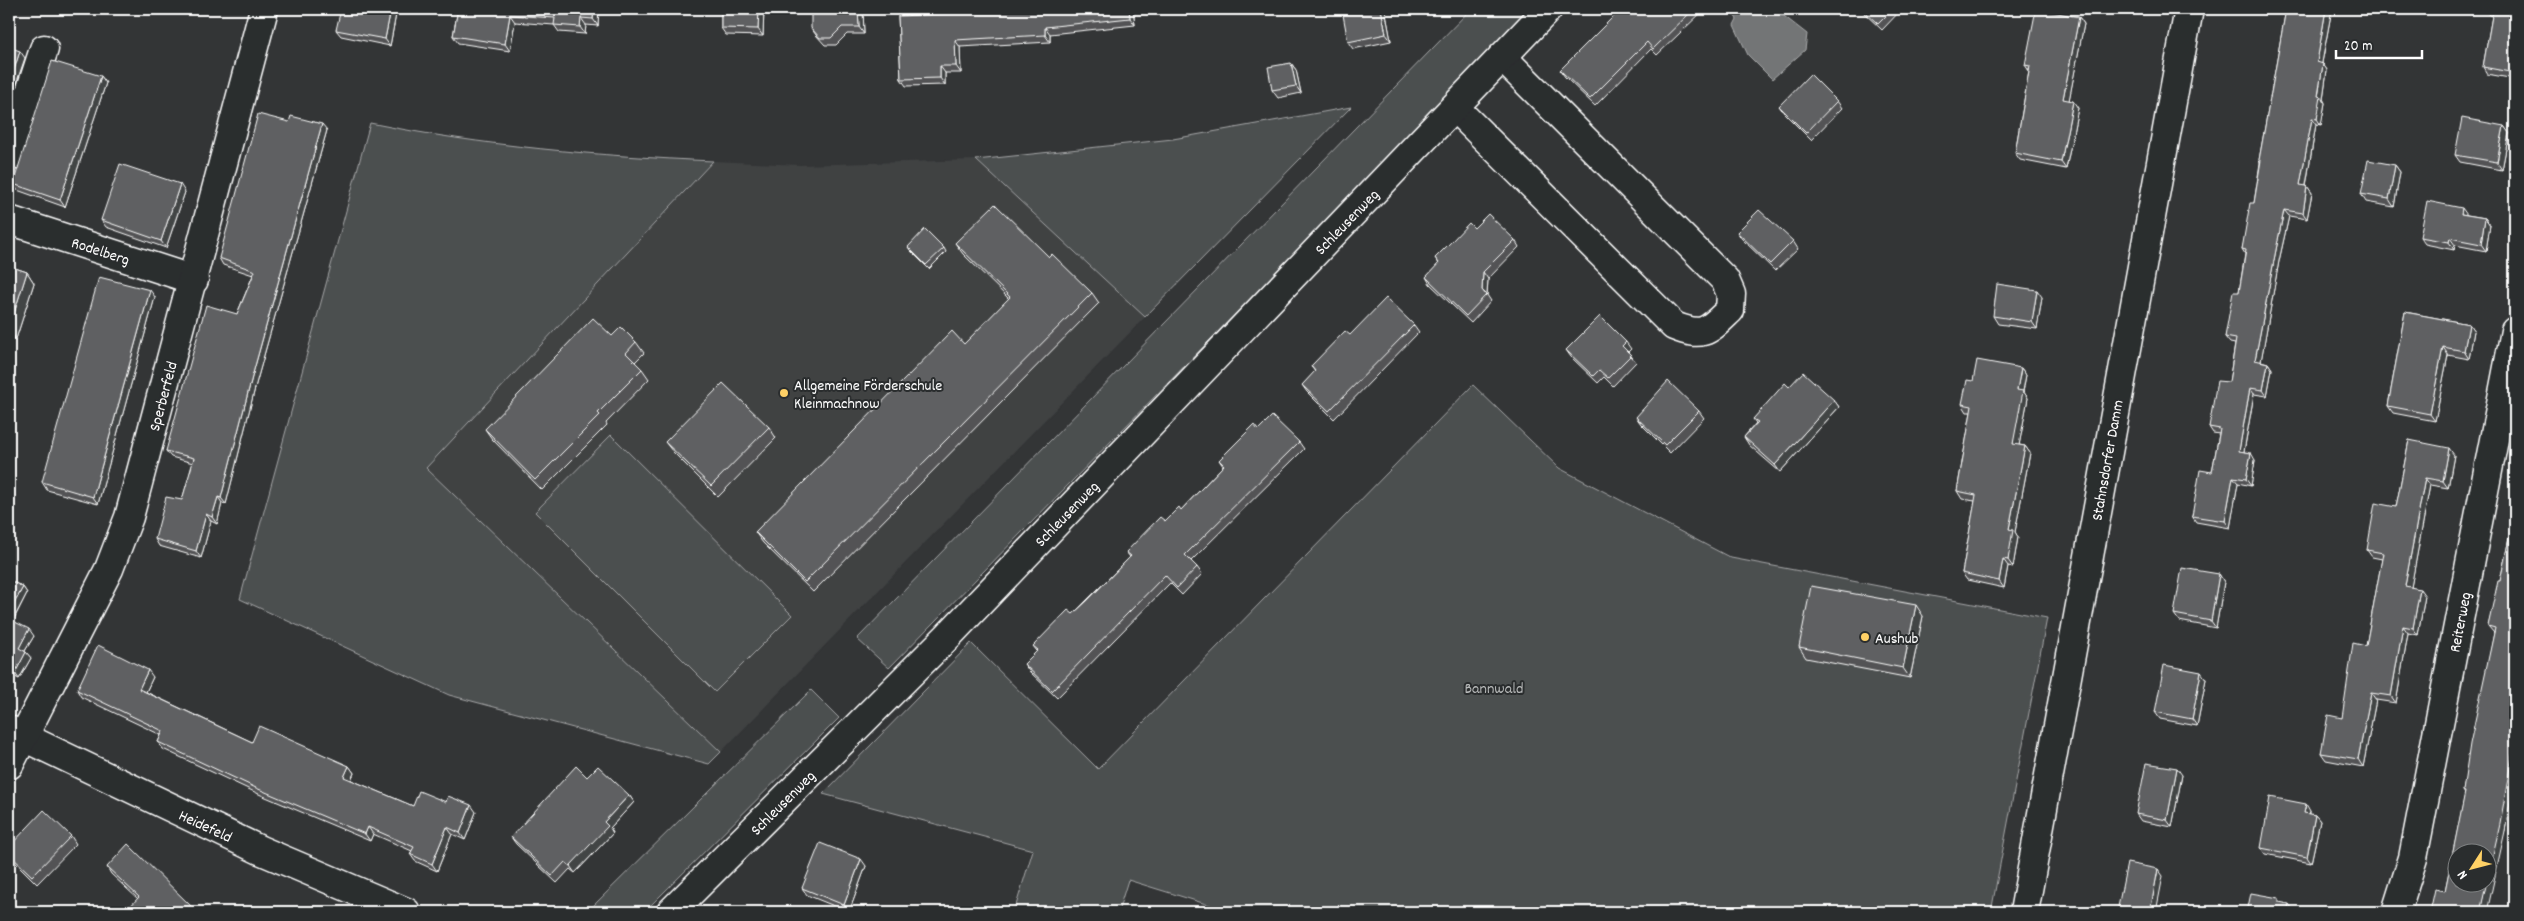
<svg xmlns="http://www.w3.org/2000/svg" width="2524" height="921" font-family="Dekko,sans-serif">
<rect width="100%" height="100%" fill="#333536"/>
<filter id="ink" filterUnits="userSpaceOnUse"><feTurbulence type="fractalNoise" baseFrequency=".02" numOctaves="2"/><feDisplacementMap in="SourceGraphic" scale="10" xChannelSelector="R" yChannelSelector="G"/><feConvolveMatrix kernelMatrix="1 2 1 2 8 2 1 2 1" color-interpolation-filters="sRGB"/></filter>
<g filter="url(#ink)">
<polygon fill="#404243" points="976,160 1145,317 721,752 426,468 713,161 799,165"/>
<g fill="#4c4f50" stroke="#a6a7a8">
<polygon points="1471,9 1534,9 889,668 857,639"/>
<polygon points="1351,107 1145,317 976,160 1173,139"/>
<path d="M370,123C483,146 598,156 713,161L426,468L721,752L709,764L449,695L240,599Z"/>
<polygon points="1473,385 1559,468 1731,558 2047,618 1991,912 1232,912 1128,880 1118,912 1014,912 1033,850 823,794 971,643 1098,769"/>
<polygon points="611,435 792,615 715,692 535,512"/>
<polygon points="811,690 839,718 644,912 587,912"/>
</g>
<polygon fill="#737576" stroke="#abacad" points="1738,9 1775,9 1807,34 1805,50 1772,79 1748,55 1734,25 1737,19 1733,14"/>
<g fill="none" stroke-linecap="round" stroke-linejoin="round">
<g stroke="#fff" stroke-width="31">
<g id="minor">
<path d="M1455,108L1674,326C1704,338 1708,331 1730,310L1731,294L1725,280L1502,57"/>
<polyline points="9,157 44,49"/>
<polyline points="9,220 194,280"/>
<polyline points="9,730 260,850 406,912"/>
<polyline points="9,765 109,569 129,517 264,9"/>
<polyline points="671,912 947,637 1548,9"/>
<polyline points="2024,912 2189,9"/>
<polyline points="2396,912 2413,858 2515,331"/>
</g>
</g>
<use href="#minor" stroke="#2a2d2e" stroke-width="28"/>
</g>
<g fill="#525354" stroke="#fff">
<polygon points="397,9 390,46 341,36 336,30"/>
<polygon points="458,9 622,9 621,12 599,9 598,26 586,25 585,34 559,32 554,25 515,22 510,51 458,43 453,36"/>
<polygon points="721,9 764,9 763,36 726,35 721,28"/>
<polygon points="863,9 864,34 847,34 836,45 825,45 816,35 811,28"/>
<polygon points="1133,9 1135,25 1050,34 1050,42 960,47 961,73 945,73 945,85 906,86 901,79 898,16"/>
<polygon points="1196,9 1221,9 1199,13"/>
<polygon points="1385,9 1391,41 1353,49 1348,42"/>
<polygon points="1621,9 1705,9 1657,55 1651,49 1595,106 1565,77 1560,70"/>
<polygon points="1860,9 1902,9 1882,30"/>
<polygon points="2286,9 2332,9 2322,63 2327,70 2323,99 2325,103 2321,125 2316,124 2306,186 2307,186 2312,193 2307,219 2289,216 2279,261 2261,361 2268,363 2272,369 2267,396 2254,394 2244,452 2255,460 2251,486 2238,483 2230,528 2196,522 2192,516 2212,472 2219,434 2213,433 2209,427 2229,382 2235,344 2230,343 2225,337 2239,292 2245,254 2242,249 2254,203 2260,163 2259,160"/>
<polygon points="2484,9 2515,9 2515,79 2487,74 2483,67 2492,16 2489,15"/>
<polygon points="2079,17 2084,24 2069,100 2078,108 2066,169 2020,160 2015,153 2029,71 2025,65"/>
<polygon points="1291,63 1296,70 1301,93 1278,98 1272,90"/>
<polygon points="101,76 106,83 65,207 17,190 13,184"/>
<polygon points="1837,101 1842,108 1811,140 1784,113 1779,106"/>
<polygon points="2504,126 2509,133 2502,170 2460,162 2455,155"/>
<polygon points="327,130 256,384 226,504 222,503 217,524 211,521 201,558 159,546 155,539 182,500 193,463 171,457 166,451 237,314 253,275 223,265 219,258"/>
<polygon points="2395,165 2400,172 2394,207 2366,202 2361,194"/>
<polygon points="185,192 166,248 106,227 101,220"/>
<polygon points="2467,215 2485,218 2490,225 2486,251 2455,245 2454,250 2425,244 2420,237"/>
<polygon points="1474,228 1515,240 1519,247 1488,279 1487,295 1491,301 1471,323 1430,284 1426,277 1439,264 1435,258"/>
<polygon points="1737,232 1793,241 1798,249 1775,271 1742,239"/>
<polygon points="955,243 1049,257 1092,293 1099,303 813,592 763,543 755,532 964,344 1009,299 963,254"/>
<polygon points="908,247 944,248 946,252 929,269 910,250"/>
<polygon points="9,266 27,272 34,283 16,339 9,337"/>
<polygon points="155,297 98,504 47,490 42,482"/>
<polygon points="2042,297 2037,329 1998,324 1993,316"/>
<polygon points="2405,312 2469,324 2474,331 2469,359 2448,355 2435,421 2393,413 2388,406"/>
<polygon points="1414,325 1419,332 1334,419 1307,392 1302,385 1315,372 1311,366 1350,335"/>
<polygon points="612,336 636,342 644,353 635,362 642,369 649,379 606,423 607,425 542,490 492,439 485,429"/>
<polygon points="1631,349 1628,352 1636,362 1613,386 1604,377 1598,383 1571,357 1566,350"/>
<polygon points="2021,368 2026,375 2023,391 2028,398 2019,445 2025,446 2030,453 2015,532 2018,537 2013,567 2008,566 2004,588 1967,580 1962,573 1975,501 1962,499 1957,491 1971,412 1967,412 1962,404"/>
<polygon points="1789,387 1834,400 1839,407 1780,472 1749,445 1744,437 1756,423 1753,419"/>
<polygon points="1699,411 1704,418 1670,453 1641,424 1636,417"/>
<polygon points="769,427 776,438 718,497 673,452 665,442"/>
<polygon points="1258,430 1299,442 1304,449 1191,561 1197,567 1202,574 1182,595 1170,583 1057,698 1029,671 1024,664 1037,651 1033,646 1073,614 1130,557 1126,552 1165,521 1181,510 1223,466 1219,460"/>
<polygon points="2409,440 2454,455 2448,488 2430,485 2411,587 2425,596 2418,635 2408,633 2396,703 2376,700 2363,767 2326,760 2321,753 2342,718 2366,646 2382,559 2372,557 2367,550 2396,507"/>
<polygon points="2515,510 2515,773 2505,831 2445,891 2465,794 2463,791 2494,633 2488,626 2500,581"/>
<polygon points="2219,574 2224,582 2216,628 2179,621 2174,614"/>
<polygon points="9,580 23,587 27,593 13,621 34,636 25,651 31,658 19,679 9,674"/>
<polygon points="1923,616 1910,678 1806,658 1799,647"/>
<polygon points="153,677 146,692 252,742 349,766 354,773 351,780 413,806 446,802 476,812 465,840 452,834 437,871 415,861 410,854 412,851 373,834 370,841 261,795 163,749 158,742 161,735 81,697 77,690"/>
<polygon points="2206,679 2197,726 2160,719 2155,712"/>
<polygon points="2182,775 2172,827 2141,821 2136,814"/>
<polygon points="629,795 634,802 610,828 613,833 575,873 570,869 557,883 516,844 511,837"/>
<polygon points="2310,811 2310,814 2315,815 2320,821 2311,863 2265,854 2261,848"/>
<polygon points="71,836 76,844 37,884 9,856 9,847"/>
<polygon points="866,866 849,912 807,895 802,888"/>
<polygon points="107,867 197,912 138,899 111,874"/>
</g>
<g fill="#424445" stroke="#fff">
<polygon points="391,9 397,9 390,46 385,39"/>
<polygon points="594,9 599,9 598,26 593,19"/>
<polygon points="759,9 764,9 763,36 758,29"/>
<polygon points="858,9 863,9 864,34 859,27"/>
<polygon points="1129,9 1133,9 1135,25 1130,18"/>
<polygon points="1381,9 1385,9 1391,41 1386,34"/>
<polygon points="2326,9 2332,9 2321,68 2317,62"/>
<polygon points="510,15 515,22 510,51 505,44"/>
<polygon points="2079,17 2084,24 2068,106 2063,99"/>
<polygon points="581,18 586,25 585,34 580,27"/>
<polygon points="1045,27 1050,34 1050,42 1045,35"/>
<polygon points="955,40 960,47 961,73 956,66"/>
<polygon points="20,51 25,58 15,87 9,103 9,85"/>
<polygon points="1291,63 1296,70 1301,93 1296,86"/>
<polygon points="2323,64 2327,70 2323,99 2325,103 2321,125 2317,119 2318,96"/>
<polygon points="940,66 945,73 945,85 940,78"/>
<polygon points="101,76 106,83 65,207 60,200"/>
<polygon points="2073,101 2078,108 2066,169 2061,162"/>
<polygon points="2312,118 2316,124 2305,191 2300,185"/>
<polygon points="322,124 327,130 256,384 226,504 221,498 252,377"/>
<polygon points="2504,126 2509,133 2502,170 2497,162"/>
<polygon points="2395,165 2400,172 2394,207 2389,199"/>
<polygon points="180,184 185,192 166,248 161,241"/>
<polygon points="2307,186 2312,193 2307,219 2303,213"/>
<polygon points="2462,208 2467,215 2461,214"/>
<polygon points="2284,210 2289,216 2279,261 2260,367 2255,360 2275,255"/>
<polygon points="2485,218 2490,225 2486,251 2481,244"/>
<polygon points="2450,238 2455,245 2454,250 2449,242"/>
<polygon points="27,272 34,283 16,339 9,329"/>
<polygon points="1483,272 1488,279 1487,295 1482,290"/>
<polygon points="150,290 155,297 98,504 93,497"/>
<polygon points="2037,290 2042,297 2037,329 2032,322"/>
<polygon points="2469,324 2474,331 2469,359 2464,351"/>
<polygon points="1626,342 1631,349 1627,353 1622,346"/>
<polygon points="2443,347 2448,355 2435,421 2430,414"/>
<polygon points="2268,363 2272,369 2267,396 2263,390"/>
<polygon points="2021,368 2026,375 2023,391 2028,398 2018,451 2013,444 2017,390"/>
<polygon points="2250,388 2254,394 2243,457 2239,451"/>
<polygon points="1834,400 1839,407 1780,472 1775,465"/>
<polygon points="2025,446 2030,453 2015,532 2018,537 2013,567 2008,560 2009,529"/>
<polygon points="2449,448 2454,455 2448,488 2443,481"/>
<polygon points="2251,453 2255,460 2251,486 2246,479"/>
<polygon points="2233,477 2238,483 2230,528 2225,521"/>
<polygon points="2425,478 2430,485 2410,593 2405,586"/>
<polygon points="218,497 222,503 217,524 212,517"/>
<polygon points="206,514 211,521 201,558 196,551"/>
<polygon points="2003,559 2008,566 2004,588 1999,581"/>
<polygon points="2219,574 2224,582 2216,628 2211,621"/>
<polygon points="23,587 27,593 11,624 9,621 9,613"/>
<polygon points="2420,589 2425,596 2418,635 2413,628"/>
<polygon points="1916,605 1923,616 1910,678 1903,668"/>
<polygon points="2403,626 2408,633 2396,703 2391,696"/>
<polygon points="29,629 34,636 23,654 19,648"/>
<polygon points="26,652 31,658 19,679 15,673"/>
<polygon points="148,670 153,677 144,696 139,689"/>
<polygon points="2201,672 2206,679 2197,726 2192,719"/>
<polygon points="2371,693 2376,700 2363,767 2358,759"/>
<polygon points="2515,739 2515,773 2505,831 2487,912 2480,912"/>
<polygon points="349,766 354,773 349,784 344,777"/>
<polygon points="2177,768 2182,775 2172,827 2167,820"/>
<polygon points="629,795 634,802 610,828 613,833 575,873 570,866 604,822"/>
<polygon points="2306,804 2310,811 2308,819 2304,813"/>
<polygon points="471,805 476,812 465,840 460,833"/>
<polygon points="2315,815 2320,821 2311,863 2307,857"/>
<polygon points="368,827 373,834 370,841 365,834"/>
<polygon points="447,827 452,834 437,871 432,864"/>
<polygon points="861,859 866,866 849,912 844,905"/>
<polygon points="2158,869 2163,876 2156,912 2150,912"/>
<polygon points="2289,904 2294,911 2294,912 2287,912"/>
</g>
<g fill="#5f6162" stroke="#fff" fill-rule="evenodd">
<polygon points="341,9 391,9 385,39 336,30"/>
<polygon points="458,9 594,9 593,19 581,18 580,27 554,25 555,18 510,15 505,44 453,36"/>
<polygon points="721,9 759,9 758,29 721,28"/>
<polygon points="811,9 858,9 859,27 842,27 831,38 820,38 811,28"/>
<polygon points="987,9 1129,9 1130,18 1045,27 1045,35 955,40 956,66 940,66 940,78 901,79 898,16 987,12"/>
<polygon points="1342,9 1381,9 1386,34 1348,42"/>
<polygon points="1621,9 1694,9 1653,49 1647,42 1590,99 1560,70"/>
<polygon points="1862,9 1893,9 1878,24"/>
<polygon points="2036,9 2079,17 2063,99 2073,101 2061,162 2015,153 2030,66 2025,65"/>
<polygon points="2286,9 2326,9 2317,62 2323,64 2318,96 2321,97 2317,119 2312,118 2300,185 2307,186 2303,213 2284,210 2275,255 2255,360 2268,363 2263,390 2250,388 2239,451 2251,453 2246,479 2233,477 2225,521 2192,516 2200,470 2212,472 2220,429 2209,427 2217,381 2229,382 2236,339 2225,337 2233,292 2239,292 2246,250 2242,249 2250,203 2254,203 2261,160 2259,160"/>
<polygon points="2484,9 2515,9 2515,73 2483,67 2493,10"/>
<polygon points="9,47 20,51 9,85"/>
<polygon points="52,61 101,76 60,200 13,184"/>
<polygon points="1291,63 1296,86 1272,90 1268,67"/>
<polygon points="1810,74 1837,101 1806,133 1779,106"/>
<polygon points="258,114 289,122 291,116 322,124 252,377 221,498 218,497 212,517 206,514 196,551 155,539 166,497 182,500 194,458 166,451 206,305 237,314 255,271 219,258"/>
<polygon points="2462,118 2504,126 2497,162 2455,155"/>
<polygon points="2368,160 2395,165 2389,199 2361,194"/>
<polygon points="120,164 180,184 161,241 101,220"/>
<polygon points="2427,201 2462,208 2461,214 2485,218 2481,244 2450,238 2449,242 2420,237"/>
<polygon points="995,204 1049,257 1052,254 1092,293 805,582 755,532 952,331 964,344 1010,297 955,243"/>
<polygon points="1759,210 1793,241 1770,264 1737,232"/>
<polygon points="1488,214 1515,240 1483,272 1482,290 1486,295 1466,316 1426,277 1439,263 1435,258 1452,241 1469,223 1474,228"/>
<polygon points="925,229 944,248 926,265 908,247"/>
<polygon points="9,266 27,272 9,329"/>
<polygon points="99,277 150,290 93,497 42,482"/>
<polygon points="1997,284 2037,290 2032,322 1993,316"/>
<polygon points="1386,298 1414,325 1329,411 1302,385 1315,371 1311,366 1345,331 1350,335"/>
<polygon points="2405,312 2469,324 2464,351 2443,347 2430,414 2388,406"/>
<polygon points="1600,316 1626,342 1622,346 1631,355 1608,378 1599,370 1593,376 1566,350"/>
<polygon points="593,318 612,336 621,327 636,342 626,353 642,369 598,413 600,415 535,480 485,429"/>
<polygon points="1977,360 2021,368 2017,390 2023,391 2013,444 2025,446 2009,529 2013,530 2008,560 2003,559 1999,581 1962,573 1976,495 1957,491 1972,406 1962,404 1967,380 1973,381"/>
<polygon points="1803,372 1834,400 1775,465 1744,437 1758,422 1753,419 1785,383 1789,387"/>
<polygon points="1668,381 1699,411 1665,445 1636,417"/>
<polygon points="723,383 769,427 711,486 665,442"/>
<polygon points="1272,416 1299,442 1185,555 1197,567 1177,588 1165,575 1052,691 1024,664 1038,650 1033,646 1068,610 1073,614 1087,601 1131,556 1126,552 1160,517 1165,521 1179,507 1181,510 1224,465 1219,460 1254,425 1258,430"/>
<polygon points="2409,440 2449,448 2443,481 2425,478 2405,586 2420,589 2413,628 2403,626 2391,696 2371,693 2358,759 2321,753 2328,715 2342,718 2353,643 2366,646 2383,553 2367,550 2375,503 2396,507"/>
<path d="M2515,510V739L2500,824L2480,912H2430L2435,889L2445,891L2465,792L2463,791L2470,744L2495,628L2488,626L2498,581H2500ZM2456,854H2486V884H2456Z"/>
<polygon points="2182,568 2219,574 2211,621 2174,614"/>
<polygon points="9,580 23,587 9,613"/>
<polygon points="1811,586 1916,605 1903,668 1799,647"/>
<polygon points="9,619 29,629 19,648 26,652 15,673 9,670"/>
<polygon points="98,645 148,670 139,689 252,742 259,726 349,766 344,777 413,806 419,791 446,802 448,796 471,805 460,833 447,827 432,864 410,854 414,847 368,827 365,834 256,788 158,742 163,731 77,690"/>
<polygon points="2164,665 2201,672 2192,719 2155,712"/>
<polygon points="2146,763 2177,768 2167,820 2136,814"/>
<polygon points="576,766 587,777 598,766 629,795 604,822 608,826 570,866 565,862 552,876 511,837"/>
<polygon points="2270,797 2306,804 2304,813 2315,815 2307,857 2261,848"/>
<polygon points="44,810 71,836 32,876 9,854 9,847"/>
<polygon points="820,843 861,859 844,905 802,888"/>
<polygon points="128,844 197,912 125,912 139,897 107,867"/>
<polygon points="2127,863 2158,869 2150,912 2117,912"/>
<polygon points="2251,893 2279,898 2279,902 2289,904 2287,912 2247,912"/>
</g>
</g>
<g fill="#ffd166" stroke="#2a2d2e" stroke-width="2">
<circle cx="784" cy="393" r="5"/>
<circle cx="1865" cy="637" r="5"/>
</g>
<g text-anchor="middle" stroke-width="4" stroke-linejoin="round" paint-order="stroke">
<g font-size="16" fill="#fff" stroke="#2a2d2e">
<text transform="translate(1346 221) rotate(-46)" y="6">Schleusenweg</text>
<text transform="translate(101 250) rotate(18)" y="6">Rodelberg</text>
<text transform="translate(162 396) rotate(-75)" y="6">Sperberfeld</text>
<text transform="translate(2106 460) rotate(-80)" y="6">Stahnsdorfer Damm</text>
<text transform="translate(1066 513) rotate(-46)" y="6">Schleusenweg</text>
<text transform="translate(2459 622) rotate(-79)" y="6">Reiterweg</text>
<text transform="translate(782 802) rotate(-45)" y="6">Schleusenweg</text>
<text transform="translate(206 825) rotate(25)" y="6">Heidefeld</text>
</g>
<g font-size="16" fill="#fff" stroke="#2a2d2e" text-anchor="start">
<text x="794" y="390">Allgemeine Förderschule<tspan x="794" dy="18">Kleinmachnow</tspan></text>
<text x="1875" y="643">Aushub</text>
</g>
<g font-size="16" fill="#b7b9b9" stroke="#2a2d2e">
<text x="1494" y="693">Bannwald</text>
</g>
</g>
<rect width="2524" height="921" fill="none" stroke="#2a2d2e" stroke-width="30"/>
<rect x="15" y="15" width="2494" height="891" fill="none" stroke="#fff" stroke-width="2" filter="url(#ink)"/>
<g transform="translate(2472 868) rotate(234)"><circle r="24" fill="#2a2d2e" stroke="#7f8182"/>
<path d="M0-4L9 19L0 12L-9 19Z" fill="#ffd166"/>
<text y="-8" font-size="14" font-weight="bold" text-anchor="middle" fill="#ffffff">N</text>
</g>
<path d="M2336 50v8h86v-8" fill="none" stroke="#ffffff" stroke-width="2.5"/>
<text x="2344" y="50" font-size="15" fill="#ffffff" stroke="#2a2d2e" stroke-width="4" paint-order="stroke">20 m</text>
</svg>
